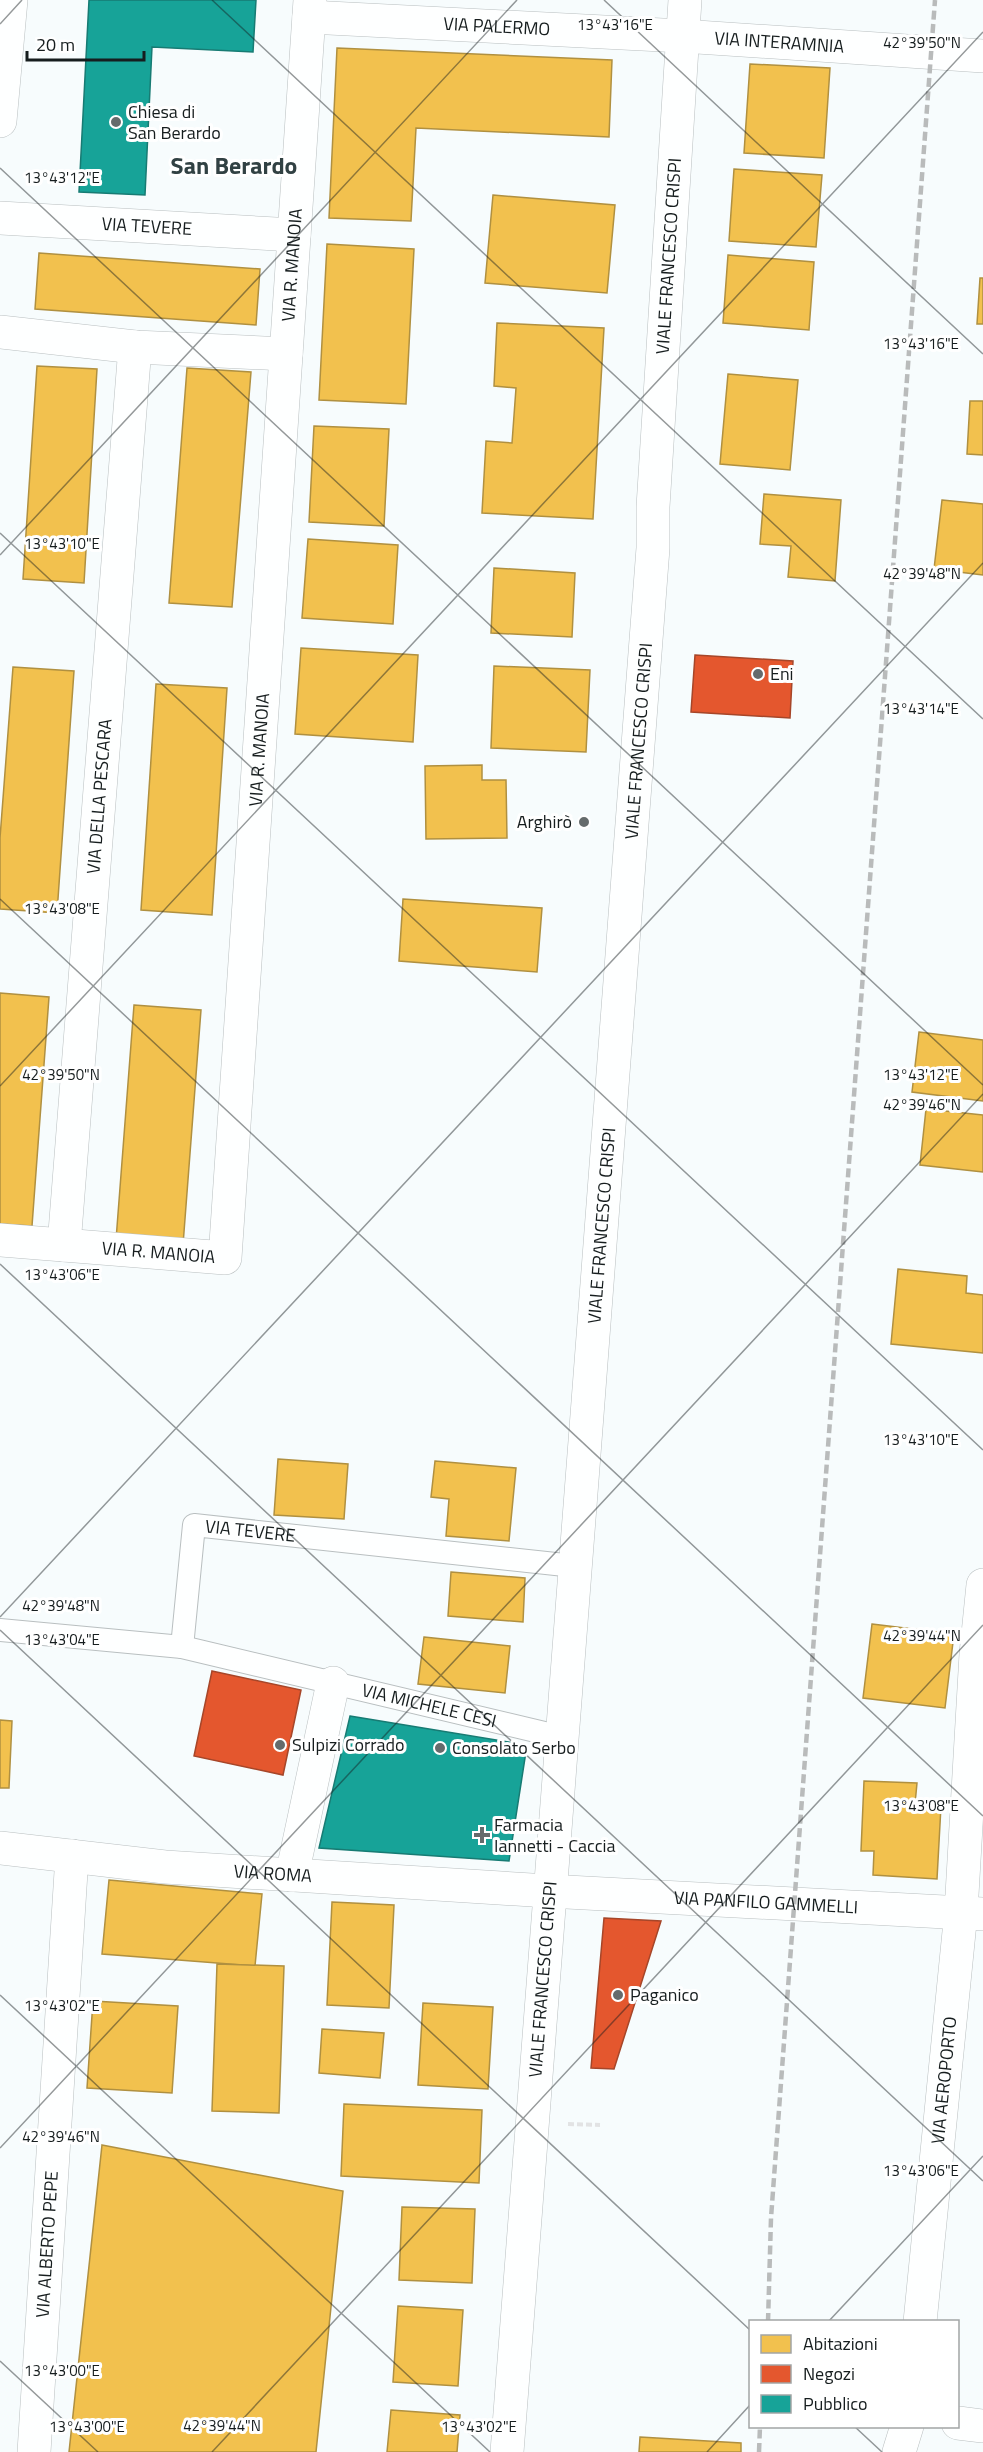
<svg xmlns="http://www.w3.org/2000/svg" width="983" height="2452" font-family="'Titillium Web',sans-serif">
<rect width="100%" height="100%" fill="#f7fcfd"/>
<g fill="#f2c14e" stroke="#b09040" stroke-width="1.5">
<polygon points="337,48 612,60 609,137 416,128 411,221 329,218"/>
<polygon points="750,64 830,68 824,158 744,153"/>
<polygon points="734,169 822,175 816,247 729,241"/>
<polygon points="493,195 615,205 607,293 485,283"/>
<polygon points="327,244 414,249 406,404 319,400"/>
<polygon points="39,253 260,269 256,325 35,309"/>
<polygon points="728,255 814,262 809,330 723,323"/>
<polygon points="980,278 983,278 983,324 977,324"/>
<polygon points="497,323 604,328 593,519 482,513 486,441 512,443 516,388 494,386"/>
<polygon points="37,366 97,369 84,583 23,579"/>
<polygon points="187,368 251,372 232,607 169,603"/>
<polygon points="728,374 798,380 790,470 720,464"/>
<polygon points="970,401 983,401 983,455 967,454"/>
<polygon points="314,426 389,429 384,526 309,522"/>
<polygon points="764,494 841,500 835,581 788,577 791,546 760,544"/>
<polygon points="942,500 983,504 983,575 934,569"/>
<polygon points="308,539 398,545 393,624 302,618"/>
<polygon points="494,568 575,573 572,637 491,633"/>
<polygon points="301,648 418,655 413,742 295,734"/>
<polygon points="494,666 590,670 586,752 491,748"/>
<polygon points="13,667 74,671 57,913 0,909 0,838"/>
<polygon points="156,684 227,688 212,915 141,910"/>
<polygon points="482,765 482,780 506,780 507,838 426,839 425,766"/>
<polygon points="403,899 542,908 537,972 399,961"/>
<polygon points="0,993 49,997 32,1226 0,1224"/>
<polygon points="134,1005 201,1010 183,1245 116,1240"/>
<polygon points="919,1032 983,1040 983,1101 912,1092"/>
<polygon points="926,1109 983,1115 983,1172 920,1165"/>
<polygon points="898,1269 967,1276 966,1293 983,1295 983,1353 891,1344"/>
<polygon points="278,1459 348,1464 344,1519 274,1515"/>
<polygon points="435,1461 516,1468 509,1541 446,1536 449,1499 431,1497"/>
<polygon points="451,1572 525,1578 523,1622 448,1616"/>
<polygon points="872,1624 954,1634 945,1708 863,1698"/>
<polygon points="424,1637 510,1646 505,1693 418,1684"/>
<polygon points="0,1720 12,1721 9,1788 0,1788"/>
<polygon points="864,1781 917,1783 915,1804 941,1806 937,1879 873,1875 874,1851 861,1851"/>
<polygon points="109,1880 262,1894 255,1966 102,1954"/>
<polygon points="332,1902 394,1905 389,2008 327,2005"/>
<polygon points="217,1964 284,1966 279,2113 212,2111"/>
<polygon points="93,2001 178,2006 172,2093 87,2088"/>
<polygon points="423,2003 493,2007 488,2089 418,2085"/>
<polygon points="322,2029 384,2033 380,2078 319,2073"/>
<polygon points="344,2104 482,2110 479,2183 341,2176"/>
<polygon points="102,2145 343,2191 316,2452 69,2452"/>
<polygon points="402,2207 475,2209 472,2283 399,2280"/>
<polygon points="398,2306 463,2310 458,2386 393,2382"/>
<polygon points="391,2410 460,2415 457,2452 387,2452"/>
<polygon points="640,2437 741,2443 741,2452 639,2452"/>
</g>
<g fill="#e4572e" stroke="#a64629" stroke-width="1.5">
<polygon points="695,655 793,661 790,718 691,712"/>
<polygon points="212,1671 301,1690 283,1775 194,1756"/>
<polygon points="604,1918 661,1921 614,2069 591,2068"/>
</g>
<g fill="#17a398" stroke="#177b73" stroke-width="1.5">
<polygon points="89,0 256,0 253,52 152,47 145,195 79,192"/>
<polygon points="350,1716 527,1745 509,1861 319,1848"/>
</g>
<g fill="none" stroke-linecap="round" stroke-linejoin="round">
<g stroke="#b9bfc0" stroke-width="24">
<g id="lane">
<path id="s1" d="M0,1630L182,1647L194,1525L574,1566"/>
<path id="s2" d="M182,1647L561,1737"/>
</g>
</g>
<g stroke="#b9bfc0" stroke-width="34">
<g id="street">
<path id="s3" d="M309,17L682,36L983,56"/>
<polyline points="0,121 11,0"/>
<path id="s4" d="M0,218L294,235"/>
<polyline points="0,332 135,347 286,354"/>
<path id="s5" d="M0,1240L225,1258L310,0"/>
<path id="s6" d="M64,1245L135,347"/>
<path id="s7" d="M0,1848L165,1867L548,1891L983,1914"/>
<polyline points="292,1875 333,1683"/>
<path id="s8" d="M920,2322L961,1912L976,1654L983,1585"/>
<polyline points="958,2423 983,2426"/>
<path id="s9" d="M34,2452L72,1856"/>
<polyline points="899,2452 907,2426"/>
</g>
</g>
<g stroke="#b9bfc0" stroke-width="34">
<g id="secondary">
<path id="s10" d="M507,2452C554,1817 607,1183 653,548V507L685,0"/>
</g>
</g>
<polyline stroke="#e2e3e4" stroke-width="4" stroke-dasharray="6 3" stroke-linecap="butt" points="568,2124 600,2125"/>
<use href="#lane" stroke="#feffff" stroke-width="22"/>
<use href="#street" stroke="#feffff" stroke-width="33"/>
<use href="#secondary" stroke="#feffff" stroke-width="33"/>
<g stroke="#b9bbbb" stroke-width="4.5" stroke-dasharray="9 4.5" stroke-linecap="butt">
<polyline points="768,2322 771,2218 935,0"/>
<polyline points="759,2452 760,2426"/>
</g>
</g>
<path fill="none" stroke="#161d1e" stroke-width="1.5" stroke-opacity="0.45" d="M212,0L983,719M604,0L983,354M0,24L22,0M0,168L983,1085M0,533L983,1450M0,555L517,0M0,899L983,1816M0,1086L983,32M0,1264L983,2181M0,1617L983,563M0,1630L750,2330M0,1995L490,2452M0,2148L983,1094M828,2322L983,2156M0,2361L98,2452M854,2426L882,2452M212,2452L983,1625M707,2452L750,2405"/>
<g fill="#656b6c" stroke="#fff" stroke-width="2">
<circle cx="116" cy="122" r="6"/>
<circle cx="758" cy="674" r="6"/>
<circle cx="584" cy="822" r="6"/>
<circle cx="280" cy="1745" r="6"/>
<circle cx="440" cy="1748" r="6"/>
<path d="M479 1826h6v6h6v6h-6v6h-6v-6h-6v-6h6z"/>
<circle cx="618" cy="1995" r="6"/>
</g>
<g text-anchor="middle" stroke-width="6" stroke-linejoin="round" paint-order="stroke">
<g font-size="18" fill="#161d1e" stroke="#fff">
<text dy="6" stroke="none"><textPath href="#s3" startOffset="188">VIA PALERMO</textPath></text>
<text dy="6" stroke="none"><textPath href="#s3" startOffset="471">VIA INTERAMNIA</textPath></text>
<text dy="6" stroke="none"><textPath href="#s4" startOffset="147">VIA TEVERE</textPath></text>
<text dy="6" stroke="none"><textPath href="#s10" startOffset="2202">VIALE FRANCESCO CRISPI</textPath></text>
<text dy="6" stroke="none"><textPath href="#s5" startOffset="1221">VIA R. MANOIA</textPath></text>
<text dy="6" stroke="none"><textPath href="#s10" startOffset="1716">VIALE FRANCESCO CRISPI</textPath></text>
<text dy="6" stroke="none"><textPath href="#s5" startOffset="735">VIA R. MANOIA</textPath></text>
<text dy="6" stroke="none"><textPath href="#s6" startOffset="450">VIA DELLA PESCARA</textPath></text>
<text dy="6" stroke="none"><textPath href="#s10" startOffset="1230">VIALE FRANCESCO CRISPI</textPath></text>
<text dy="6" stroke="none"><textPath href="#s5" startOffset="159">VIA R. MANOIA</textPath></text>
<text dy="6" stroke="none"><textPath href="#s1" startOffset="362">VIA TEVERE</textPath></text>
<text dy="6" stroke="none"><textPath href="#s2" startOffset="254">VIA MICHELE CESI</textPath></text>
<text dy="6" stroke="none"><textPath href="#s7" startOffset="274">VIA ROMA</textPath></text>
<text dy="6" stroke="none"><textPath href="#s7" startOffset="768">VIA PANFILO GAMMELLI</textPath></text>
<text dy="6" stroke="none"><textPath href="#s10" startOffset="474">VIALE FRANCESCO CRISPI</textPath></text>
<text dy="6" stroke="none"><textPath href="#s8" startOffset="243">VIA AEROPORTO</textPath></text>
<text dy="6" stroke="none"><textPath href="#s9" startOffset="208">VIA ALBERTO PEPE</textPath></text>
</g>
<g font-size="18" fill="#161d1e" stroke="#fff" text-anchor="start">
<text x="128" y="118">Chiesa di<tspan x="128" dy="21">San Berardo</tspan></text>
<text x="770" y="680">Eni</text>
<text x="572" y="828" text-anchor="end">Arghirò</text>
<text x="292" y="1751">Sulpizi Corrado</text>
<text x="452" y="1754">Consolato Serbo</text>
<text x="494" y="1831">Farmacia<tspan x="494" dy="21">Iannetti - Caccia</tspan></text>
<text x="630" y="2001">Paganico</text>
</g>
<g font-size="24" font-weight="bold" fill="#314143" stroke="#fff">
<text x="234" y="174">San Berardo</text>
</g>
</g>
<g font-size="15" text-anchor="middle" fill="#161d1e" stroke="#fff" stroke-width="6" stroke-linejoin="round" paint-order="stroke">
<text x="615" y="30">13°43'16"E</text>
<text x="922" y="48">42°39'50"N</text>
<text x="62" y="183">13°43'12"E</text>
<text x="921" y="349">13°43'16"E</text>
<text x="62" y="549">13°43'10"E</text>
<text x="922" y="579">42°39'48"N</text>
<text x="921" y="714">13°43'14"E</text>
<text x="62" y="914">13°43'08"E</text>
<text x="921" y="1080">13°43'12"E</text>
<text x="61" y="1080">42°39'50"N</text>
<text x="922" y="1110">42°39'46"N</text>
<text x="62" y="1280">13°43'06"E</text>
<text x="921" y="1445">13°43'10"E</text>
<text x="61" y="1611">42°39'48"N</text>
<text x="922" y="1641">42°39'44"N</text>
<text x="62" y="1645">13°43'04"E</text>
<text x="921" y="1811">13°43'08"E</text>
<text x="62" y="2011">13°43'02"E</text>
<text x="61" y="2142">42°39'46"N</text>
<text x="921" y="2176">13°43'06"E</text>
<text x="62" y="2376">13°43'00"E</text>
<text x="222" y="2431">42°39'44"N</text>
<text x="87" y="2432">13°43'00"E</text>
<text x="479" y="2432">13°43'02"E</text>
</g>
<rect x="749" y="2320" width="210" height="108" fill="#ffffff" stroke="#a2a5a5" stroke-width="1.5"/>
<rect x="761" y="2335" width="30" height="18" fill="#f2c14e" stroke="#a2a5a5" stroke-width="1.5"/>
<text x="803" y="2350" font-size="18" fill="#161d1e">Abitazioni</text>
<rect x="761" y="2365" width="30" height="18" fill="#e4572e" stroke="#a2a5a5" stroke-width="1.5"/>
<text x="803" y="2380" font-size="18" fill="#161d1e">Negozi</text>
<rect x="761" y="2395" width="30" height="18" fill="#17a398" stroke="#a2a5a5" stroke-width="1.5"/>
<text x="803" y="2410" font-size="18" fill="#161d1e">Pubblico</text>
<path d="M27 51v9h117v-9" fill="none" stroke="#161d1e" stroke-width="3"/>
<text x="36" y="51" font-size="18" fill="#161d1e" stroke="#ffffff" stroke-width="4.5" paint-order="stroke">20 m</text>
</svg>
